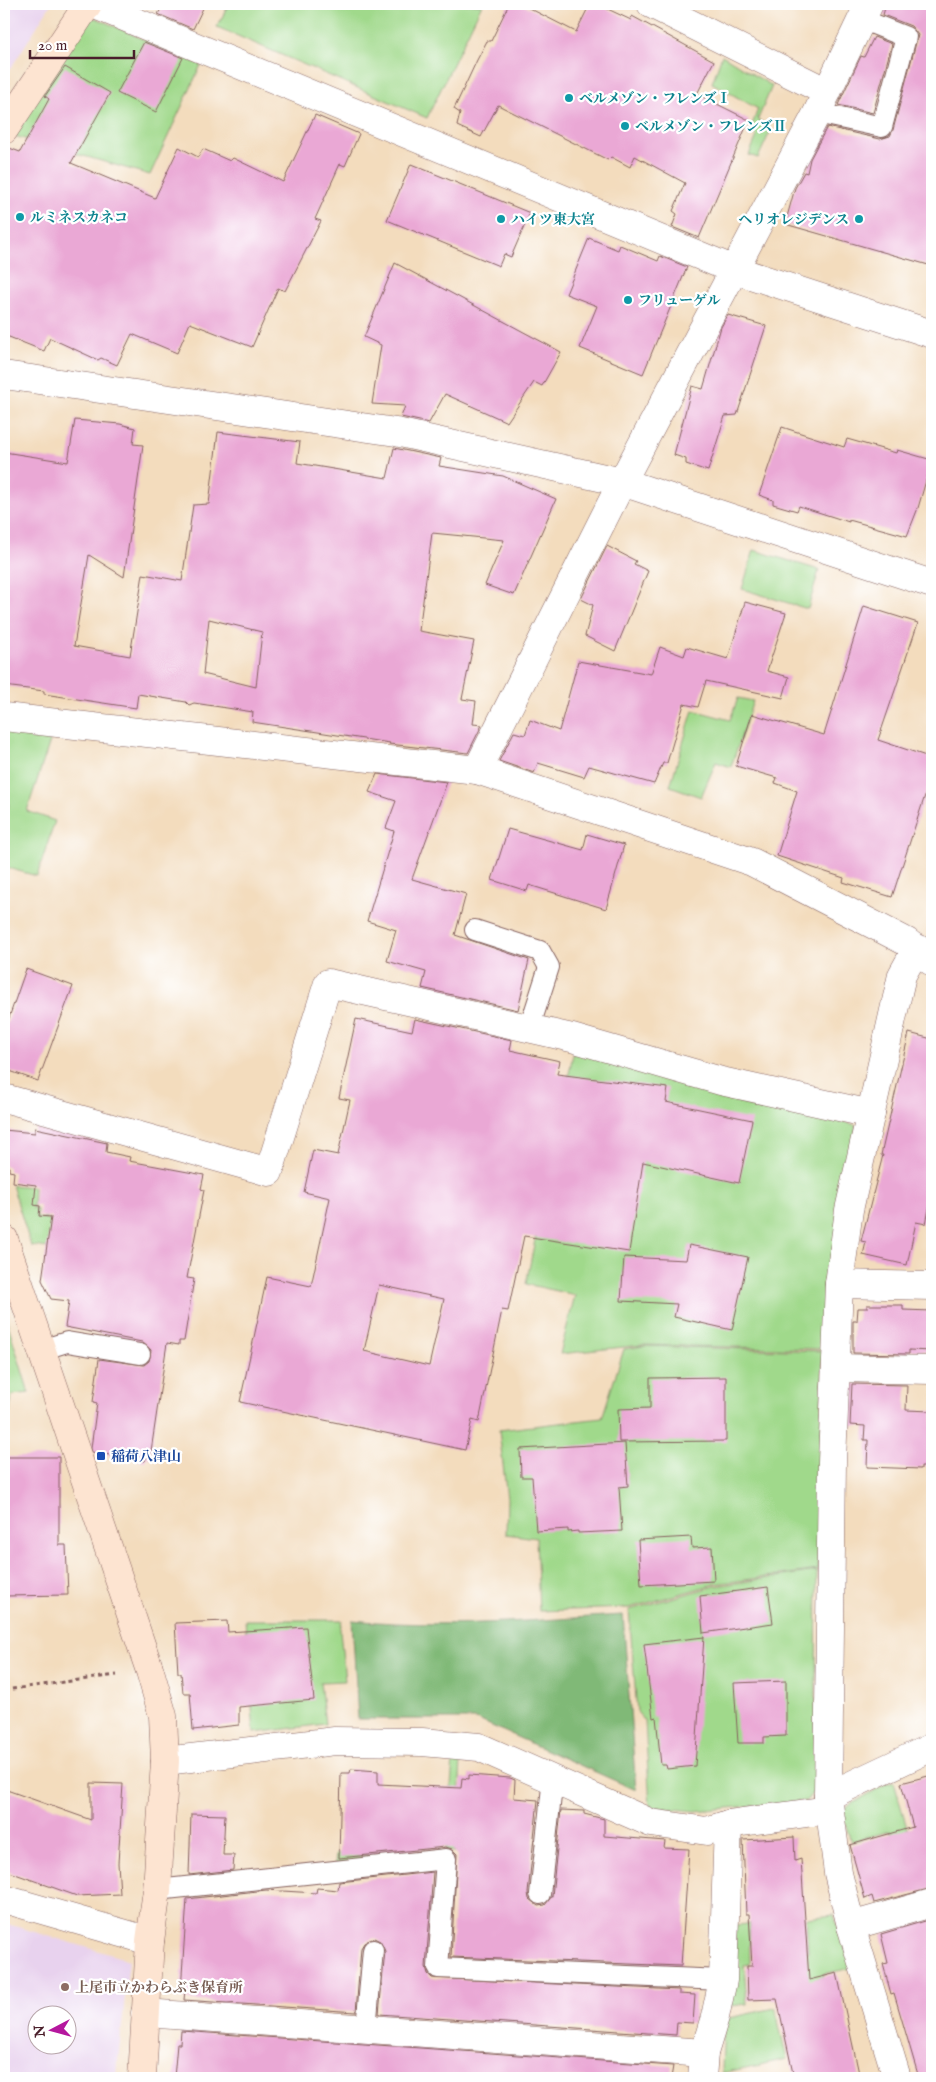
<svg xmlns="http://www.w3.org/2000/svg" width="936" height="2082" font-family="'IM FELL English','Noto Serif JP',serif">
<rect width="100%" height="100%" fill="#fff"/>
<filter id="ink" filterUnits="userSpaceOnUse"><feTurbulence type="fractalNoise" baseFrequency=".02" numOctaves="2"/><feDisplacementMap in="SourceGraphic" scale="10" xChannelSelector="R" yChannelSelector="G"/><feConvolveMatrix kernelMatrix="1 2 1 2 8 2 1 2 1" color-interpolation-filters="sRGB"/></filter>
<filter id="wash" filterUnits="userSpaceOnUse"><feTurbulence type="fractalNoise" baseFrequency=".0096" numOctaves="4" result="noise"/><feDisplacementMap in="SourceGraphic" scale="20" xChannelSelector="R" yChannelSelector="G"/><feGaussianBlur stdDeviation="1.12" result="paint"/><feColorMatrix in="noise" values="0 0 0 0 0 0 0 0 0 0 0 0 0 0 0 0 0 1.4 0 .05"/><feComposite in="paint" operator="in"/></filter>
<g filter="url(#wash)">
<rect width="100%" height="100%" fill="#f3dcbd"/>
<g fill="#e8d2ee" fill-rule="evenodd">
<polygon points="4,4 51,4 4,79"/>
<path d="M4,1923L129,1960L116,2078H4ZM38,2014H68V2044H38Z"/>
</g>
<g fill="#a0d98b" stroke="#757c5b">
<polygon points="229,4 482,4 427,118 217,27"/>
<polygon points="96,18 201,65 150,175 11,135 82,21"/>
<polygon points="722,55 772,86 758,119 771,130 758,158 749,155 757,136 750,130 758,109 712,83"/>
<polygon points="754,550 819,570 808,609 742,589"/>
<polygon points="738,698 753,701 731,767 716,762 701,797 670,786 693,710 730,720"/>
<polygon points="4,725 52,735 27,811 55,821 37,876 4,867 4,822 9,804 4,802"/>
<polygon points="574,1049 856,1125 823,1349 642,1345 560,1354 575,1295 526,1284"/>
<polygon points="12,1185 34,1187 33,1209 37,1209 37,1218 63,1221 74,1251 31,1246"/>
<polygon points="4,1311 29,1393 12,1395 7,1432 4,1432"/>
<polygon points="643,1346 823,1351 818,1570 715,1584 629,1608 539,1611 536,1538 506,1534 507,1499 499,1430 602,1418 624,1349"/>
<polygon points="817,1571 815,1790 806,1801 695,1811 650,1807 645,1721 637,1712 629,1610 715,1586"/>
<polygon points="245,1620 342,1620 340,1630 345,1681 320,1682 325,1724 254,1733"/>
<polygon points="453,1760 461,1761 456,1852 446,1851"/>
<polygon points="894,1782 923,1885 907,1890 890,1831 851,1842 841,1810 886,1784"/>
<polygon points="408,1835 406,1857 335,1864 336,1854 387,1856 389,1846"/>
<polygon points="834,1915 852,1968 823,1974 826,1990 807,1995 804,1954 808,1953 806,1918"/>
<polygon points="749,1924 750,1964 744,1965 747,2004 731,2006 735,1925"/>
<polygon points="775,2008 787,2059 722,2073 724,2019"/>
</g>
<path fill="#80b977" stroke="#656c51" d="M623,1615L636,1790L476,1719H358L352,1620C442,1629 533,1620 623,1615Z"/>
<g id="blocks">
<g fill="#eaa8d5" fill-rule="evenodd">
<polygon points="164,4 205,4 193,29 158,14"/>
<polygon points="509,4 521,4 576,32 590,4 597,4 631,20 632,16 714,61 697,94 749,120 699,238 672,227 677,214 673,211 685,183 635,156 630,167 611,157 608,160 498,105 481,137 457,126 460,113 454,109 477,60 487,41 491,41"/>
<polygon points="886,4 932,4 932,266 785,224 795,188 804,172 807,173 810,159 827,127 880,139 890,136 893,130 918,35 911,26 883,15"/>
<polygon points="874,37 892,44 873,113 838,105 861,56 864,57"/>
<polygon points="144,42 183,58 156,112 117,93"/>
<polygon points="65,67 110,93 71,163 155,198 179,147 198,157 203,149 230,161 233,158 283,182 315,115 359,134 345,166 340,164 315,219 321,221 285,291 278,288 252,347 190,323 177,353 132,334 117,365 101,358 98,360 50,338 44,351 4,335 4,146 20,152 49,99 45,96"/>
<polygon points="411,164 530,213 511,257 504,254 499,266 387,220"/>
<polygon points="589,238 618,250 620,245 658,261 660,256 687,267 643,374 580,348 597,306 566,294"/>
<polygon points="395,263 561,352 542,386 534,382 507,422 445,394 429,423 401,417 405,406 372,404 381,345 364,337"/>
<polygon points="728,315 766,326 737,415 725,416 708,471 686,464 686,459 674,455 692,386 703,389 721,327"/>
<path d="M75,420L120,424L135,428L133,444L143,445L124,577L89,555L74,646L130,656L143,574L182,581L193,505L209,504L218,432L300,442L297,463L387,478L394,448L441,458L439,466L503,476L556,499L514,595L485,585L504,540L432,533L419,631L474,641L462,699L476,701L473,724L482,725L468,753L389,744L390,743L252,722L253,712L194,703L189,705L186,702L138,694L136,708L44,694V691L4,686V452L68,462ZM209,619L262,632L256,687L203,674Z"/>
<polygon points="782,427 844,447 847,439 896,453 897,450 932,460 918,508 907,536 849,520 849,522 799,506 797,511 773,504 773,500 759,495"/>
<polygon points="607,546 636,561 634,564 648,571 615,651 585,636 593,605 581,599"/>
<polygon points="745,602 786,613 767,671 789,677 783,698 706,681 698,707 684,704 667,763 663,763 654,784 589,766 584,777 538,763 534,773 499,761 514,732 525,735 530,720 559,731 578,661 651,674 660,647 684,656 687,647 728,659"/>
<polygon points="864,606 918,623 878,740 932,758 932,774 892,897 843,882 844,878 777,856 797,791 775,783 777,778 736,766 752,714 824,735"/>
<polygon points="377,774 447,782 412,879 466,894 455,935 529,960 518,1010 422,988 426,972 387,961 396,930 367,921 394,831 386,828 396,801 369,792"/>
<polygon points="508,829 583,850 587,834 624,845 606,909 529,885 527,891 492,880"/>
<polygon points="26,969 73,986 38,1081 4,1069 4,1032"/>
<path d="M356,1019L412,1031L415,1019L512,1040L510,1050L560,1061L557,1074L668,1088L666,1102L752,1120L739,1183L643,1162L629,1252L524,1236L508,1311L502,1310L479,1422L472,1420L465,1450L240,1402L267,1277L311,1286L330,1198L304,1192L313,1150L338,1155L350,1100L339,1098ZM379,1285L444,1299L429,1366L364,1351Z"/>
<polygon points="909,1033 932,1039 932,1193 926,1224 916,1222 907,1265 863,1255 866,1242 861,1241 883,1155 881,1155"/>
<polygon points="35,1128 107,1143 106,1152 130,1157 129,1161 204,1175 201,1189 204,1190 187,1278 194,1279 184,1341 179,1341 179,1345 167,1343 150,1458 146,1457 145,1461 92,1452 91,1448 97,1403 93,1402 99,1359 144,1365 149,1361 151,1350 142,1342 65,1327 69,1301 51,1299 42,1280 51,1217 39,1216 40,1206 34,1205 36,1185 13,1182 14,1172 9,1171 9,1167 4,1166 4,1130 35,1133"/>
<polygon points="689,1245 748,1257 732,1330 674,1317 677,1304 621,1301 624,1257 686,1260"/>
<polygon points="867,1305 903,1305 903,1310 932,1311 932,1351 909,1350 909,1354 853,1353 853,1321 857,1321 858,1308 867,1308"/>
<polygon points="726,1377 726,1441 619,1442 618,1409 650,1408 650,1378"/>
<polygon points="852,1384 907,1385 906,1410 932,1411 932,1466 921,1466 921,1469 867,1467 868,1440 864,1440 865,1426 850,1425"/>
<polygon points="625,1443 628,1486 619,1487 622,1531 578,1533 578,1531 568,1532 568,1529 536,1531 532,1477 521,1477 520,1449"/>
<polygon points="4,1457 59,1457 59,1545 66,1545 68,1595 4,1596"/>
<polygon points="691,1537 692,1548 712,1547 714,1581 641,1585 638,1540"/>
<polygon points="768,1587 773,1623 703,1633 700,1596"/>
<polygon points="227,1621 228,1632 306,1627 314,1700 239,1707 239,1725 193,1730 190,1693 183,1693 181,1673 178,1673 175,1623"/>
<polygon points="704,1637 695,1766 667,1769 666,1765 661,1765 656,1717 653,1718 644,1644"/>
<polygon points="786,1681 786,1736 764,1737 764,1743 738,1743 734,1683"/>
<polygon points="351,1769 378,1771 378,1784 461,1788 462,1778 469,1779 469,1775 510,1778 515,1780 514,1798 538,1800 528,1893 529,1899 538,1906 545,1905 552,1896 561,1810 584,1811 584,1814 604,1819 604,1836 665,1841 664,1848 689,1849 681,1966 451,1957 457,1854 452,1849 445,1847 339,1858 341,1773 350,1773"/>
<polygon points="932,1775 932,1888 874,1903 872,1896 865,1899 850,1845 913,1827 901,1783"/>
<polygon points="91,1783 123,1784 118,1863 120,1894 77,1896 4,1870 4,1789 91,1820"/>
<polygon points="191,1814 225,1815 223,1855 234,1855 233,1870 189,1875"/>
<polygon points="794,1837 795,1861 801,1859 809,1980 837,1973 860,2078 794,2078 777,1999 748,2000 747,1966 752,1966 749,1914 746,1914 743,1840"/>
<polygon points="433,1872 426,1967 428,1974 432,1978 679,1990 679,1994 695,1995 693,2023 677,2022 676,2035 379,2014 385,1951 380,1941 374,1938 364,1943 361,1948 356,2012 184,2000 185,1990 181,1990 187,1899 266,1890 316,1893 317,1888 338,1890 339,1882"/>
<polygon points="932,1919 932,2078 919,2078 894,1993 891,1994 883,1964 888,1963 881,1934"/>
<polygon points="181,2031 673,2066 671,2078 174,2078 177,2044 180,2044"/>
</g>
</g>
</g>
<g filter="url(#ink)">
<use href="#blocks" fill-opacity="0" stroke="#85615e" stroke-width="1"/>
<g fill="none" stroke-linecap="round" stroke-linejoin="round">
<g stroke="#85615e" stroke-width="22">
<g id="lane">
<polyline points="817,113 882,127 906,37 861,19"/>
<polyline points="475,930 540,951 549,967 529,1029"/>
<polyline points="41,1350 67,1342 140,1354"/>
<polyline points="157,1890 446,1859 438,1968 723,1980"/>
<polyline points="540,1894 553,1778"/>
<polyline points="366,2029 373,1950"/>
</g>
</g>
<g stroke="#85615e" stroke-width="29">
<g id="street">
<polyline points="93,4 732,269 932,334"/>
<polyline points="651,4 827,92"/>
<polyline points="4,375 396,432 622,482 932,584"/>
<polyline points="4,717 477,770 752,862 907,942 932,962"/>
<polyline points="477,770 622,482 817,113 869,4"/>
<polyline points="4,1098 269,1172 328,983 572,1038 721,1081 871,1114"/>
<polyline points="839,1284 932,1286"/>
<polyline points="836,1368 932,1370"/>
<polyline points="165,1761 335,1741 422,1742 479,1747 651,1823 707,1831 728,1824 828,1810"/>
<polyline points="828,1796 932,1747"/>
<polyline points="4,1899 150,1941"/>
<polyline points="851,1926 932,1903"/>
<polyline points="145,2013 704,2053"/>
<polyline points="702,2078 704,2053 715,2017 723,1980 728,1824"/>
<polyline points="897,2078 851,1926 838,1873 828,1796 832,1462 839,1284 849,1210 902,975 917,948"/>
</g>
</g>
<g stroke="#85615e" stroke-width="29">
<g id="secondary">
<polyline points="4,130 88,4"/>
<polyline points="4,1239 150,1671 163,1716 165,1761 157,1890 150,1941 142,2078"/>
</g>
</g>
<polyline stroke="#85615e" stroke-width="3" stroke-dasharray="4 4" stroke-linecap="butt" points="4,1690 117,1675"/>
<use href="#lane" stroke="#fff" stroke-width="20"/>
<use href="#street" stroke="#fff" stroke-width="28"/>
<use href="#secondary" stroke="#fde4d1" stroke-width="28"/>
</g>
</g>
<g fill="#0f9aa8" stroke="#fff" stroke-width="2">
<circle cx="569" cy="98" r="5"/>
<circle cx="625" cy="126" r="5"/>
<circle cx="20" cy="217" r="5"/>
<circle cx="501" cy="219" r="5"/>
<circle cx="859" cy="219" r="5"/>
<circle cx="628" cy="300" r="5"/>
</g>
<rect fill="#1a4fb4" stroke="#fff" stroke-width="2" x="96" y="1451" width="10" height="10" rx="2.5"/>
<circle fill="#8d6e63" stroke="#fff" stroke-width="2" cx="65" cy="1987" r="5"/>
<g text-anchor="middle" stroke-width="4.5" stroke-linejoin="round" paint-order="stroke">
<g font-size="14" font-weight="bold" fill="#0d838f" stroke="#fff" text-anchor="start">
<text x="579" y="103">ベルメゾン・フレンズⅠ</text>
<text x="635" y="131">ベルメゾン・フレンズⅡ</text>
<text x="30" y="222">ルミネスカネコ</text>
<text x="511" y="224">ハイツ東大宮</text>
<text x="849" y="224" text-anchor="end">ヘリオレジデンス</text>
<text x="638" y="305">フリューゲル</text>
</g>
<g font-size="14" font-weight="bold" fill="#164399" stroke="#fff" text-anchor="start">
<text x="111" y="1461">稲荷八津山</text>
</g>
<g font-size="14" font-weight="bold" fill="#785e54" stroke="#fff" text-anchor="start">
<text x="75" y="1992">上尾市立かわらぶき保育所</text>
</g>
</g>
<rect width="936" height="2082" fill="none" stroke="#fff" stroke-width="20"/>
<g transform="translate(52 2030) rotate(264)"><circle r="24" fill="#ffffff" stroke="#b7a5aa"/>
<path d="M0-4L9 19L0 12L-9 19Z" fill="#b5179e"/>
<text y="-8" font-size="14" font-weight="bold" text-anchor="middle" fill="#4a1f2b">N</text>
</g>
<path d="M30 50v8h104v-8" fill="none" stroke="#4a1f2b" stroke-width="2.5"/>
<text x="38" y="50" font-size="15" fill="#4a1f2b" stroke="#ffffff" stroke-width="4" paint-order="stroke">20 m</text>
</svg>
